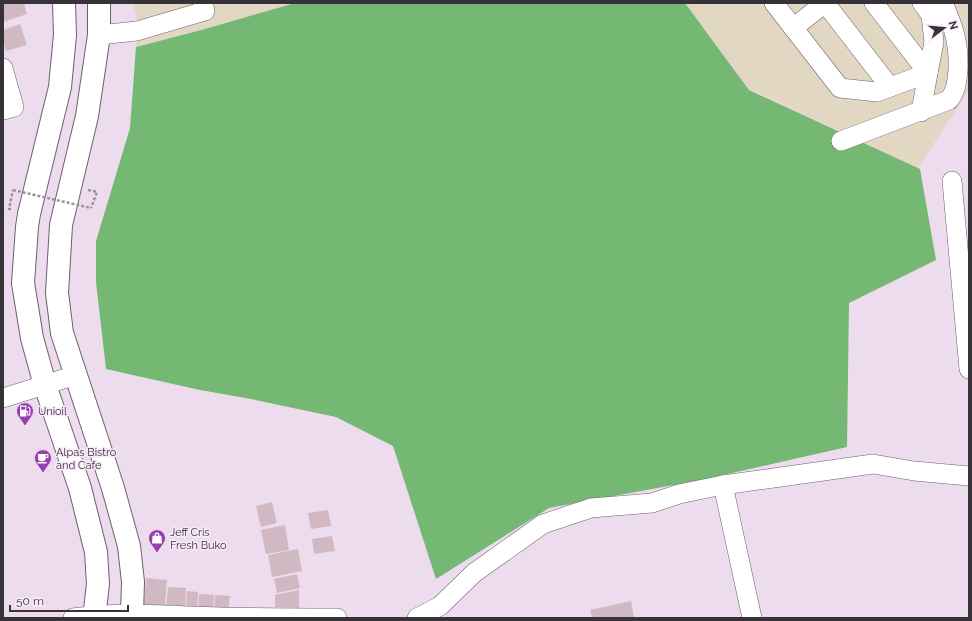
<svg xmlns="http://www.w3.org/2000/svg" width="972" height="621" font-family="Raleway,sans-serif">
<rect width="100%" height="100%" fill="#eddced"/>
<g fill="#e1d7c2">
<polygon points="133,3 295,3 205,29 136,47 137,18"/>
<polygon points="685,3 969,3 969,90 918,168 749,89"/>
</g>
<polygon fill="#74b874" points="295,3 685,3 749,90 920,169 936,260 849,303 847,447 706,479 549,508 436,579 393,446 336,417 251,399 200,390 106,369 96,282 96,241 130,128 136,47 205,29"/>
<g fill="#d1b9c3">
<polygon points="3,3 24,3 27,14 3,22"/>
<polygon points="20,24 27,45 6,51 3,40 3,30"/>
<polygon points="272,502 277,523 261,527 256,506"/>
<polygon points="328,510 331,526 311,529 308,513"/>
<polygon points="285,525 289,550 266,554 261,530"/>
<polygon points="332,536 335,551 314,554 312,539"/>
<polygon points="298,549 302,571 272,577 268,555"/>
<polygon points="297,574 300,588 277,593 274,579"/>
<polygon points="146,578 167,580 165,606 144,605"/>
<polygon points="168,587 186,588 185,609 166,607"/>
<polygon points="299,590 299,608 275,607 275,595"/>
<polygon points="187,591 198,592 197,609 186,608"/>
<polygon points="199,594 214,595 213,611 198,610"/>
<polygon points="215,595 230,596 228,613 214,612"/>
<polygon points="631,601 634,618 592,618 590,610"/>
</g>
<g fill="none" stroke-linecap="round" stroke-linejoin="round">
<g stroke="#6e5f6f" stroke-width="20">
<g id="minor">
<polyline points="774,3 840,88 877,92 928,73 934,42 931,15 922,3"/>
<polyline points="825,3 890,87"/>
<polyline points="874,3 928,73 921,112"/>
<polyline points="793,28 825,3"/>
<polyline points="99,35 137,31 205,11 203,3"/>
<polyline points="3,68 14,107 3,110"/>
<path d="M841,141L949,100C956,91 957,82 958,70C959,43 954,28 943,3"/>
<polyline points="952,181 969,369"/>
<polyline points="3,398 76,375"/>
<path d="M73,618C124,611 170,616 220,617C259,618 298,618 337,618"/>
<polyline points="417,618 440,606 474,573 543,524 591,508 652,503 679,494 723,485"/>
<polyline points="752,618 723,485 873,464 914,471 969,476"/>
</g>
</g>
<g stroke="#6e5f6f" stroke-width="24">
<g id="major">
<polyline points="64,3 65,35 60,87 29,214 27,227 23,283 32,338 45,385 80,488 96,552 98,584 94,618"/>
<polyline points="99,3 99,35 87,116 61,225 57,293 62,333 113,488 129,546 133,582 132,614 131,618"/>
</g>
</g>
<g stroke="#9d919d" stroke-width="2.5" stroke-dasharray="3 2" stroke-linecap="butt">
<polyline points="88,190 97,192 91,208"/>
<polyline points="11,209 9,209 13,190"/>
</g>
<use href="#minor" stroke="#fff" stroke-width="19"/>
<use href="#major" stroke="#fff" stroke-width="22"/>
<polyline stroke="#9d919d" stroke-width="2.5" stroke-dasharray="3 2" stroke-linecap="butt" points="13,190 91,208"/>
</g>
<defs>
<g id="fuel-pin" transform="scale(0.9)"><path d="M0 17L-7.5 6A9.5 9.5 0 1 1 7.5 6Z" fill="#9540ae" stroke="#fae9fb"/><path d="M-5.5-6h7V0h2V4h1.3V-2.5L3-4.5l.8-.8L6-3V5H2.5V1h-1V6h-7ZM-4.2-4.7v3.2H.2V-4.7Z" fill="#fff"/></g>
<g id="cafe-pin" transform="scale(0.9)"><path d="M0 17L-7.5 6A9.5 9.5 0 1 1 7.5 6Z" fill="#9540ae" stroke="#fae9fb"/><path d="M-5.5-4.5H6V0H3Q3 3.5 0 3.5H-2.5Q-5.5 3.5-5.5 0ZM3-3.2v2h1.7v-2ZM-6 4.5H4V6H-6Z" fill="#fff"/></g>
<g id="shop-pin" transform="scale(0.9)"><path d="M0 17L-7.5 6A9.5 9.5 0 1 1 7.5 6Z" fill="#9540ae" stroke="#fae9fb"/><path d="M-5-2.5h2.3a2.7 3.5 0 0 1 5.4 0H5L5.5 6h-11ZM-1.5-2.5h3a1.5 2.3 0 0 0-3 0Z" fill="#fff"/></g>
</defs>
<g fill-rule="evenodd">
<use href="#fuel-pin" x="25" y="411"/>
<use href="#cafe-pin" x="43" y="458"/>
<use href="#shop-pin" x="157" y="538"/>
</g>
<g text-anchor="middle" stroke-width="3" stroke-linejoin="round" paint-order="stroke">
<g font-size="11" fill="#373138" stroke="#fae9fb" text-anchor="start">
<text x="38" y="415">Unioil</text>
<text x="56" y="456">Alpas Bistro<tspan x="56" dy="13">and Cafe</tspan></text>
<text x="170" y="536">Jeff Cris<tspan x="170" dy="13">Fresh Buko</tspan></text>
</g>
</g>
<rect width="972" height="621" fill="none" stroke="#373138" stroke-width="8"/>
<g transform="translate(944 28) rotate(74)" stroke="#fae9fb" stroke-width="3" paint-order="stroke">
<path d="M0-3L7 15L0 10L-7 15Z" fill="#373138"/>
<text y="-6" font-size="11" font-weight="bold" text-anchor="middle" fill="#373138">N</text>
</g>
<path d="M10 605v6h118v-6" fill="none" stroke="#373138" stroke-width="2"/>
<text x="16" y="605" font-size="12" fill="#373138" stroke="#fae9fb" stroke-width="3" paint-order="stroke">50 m</text>
</svg>
